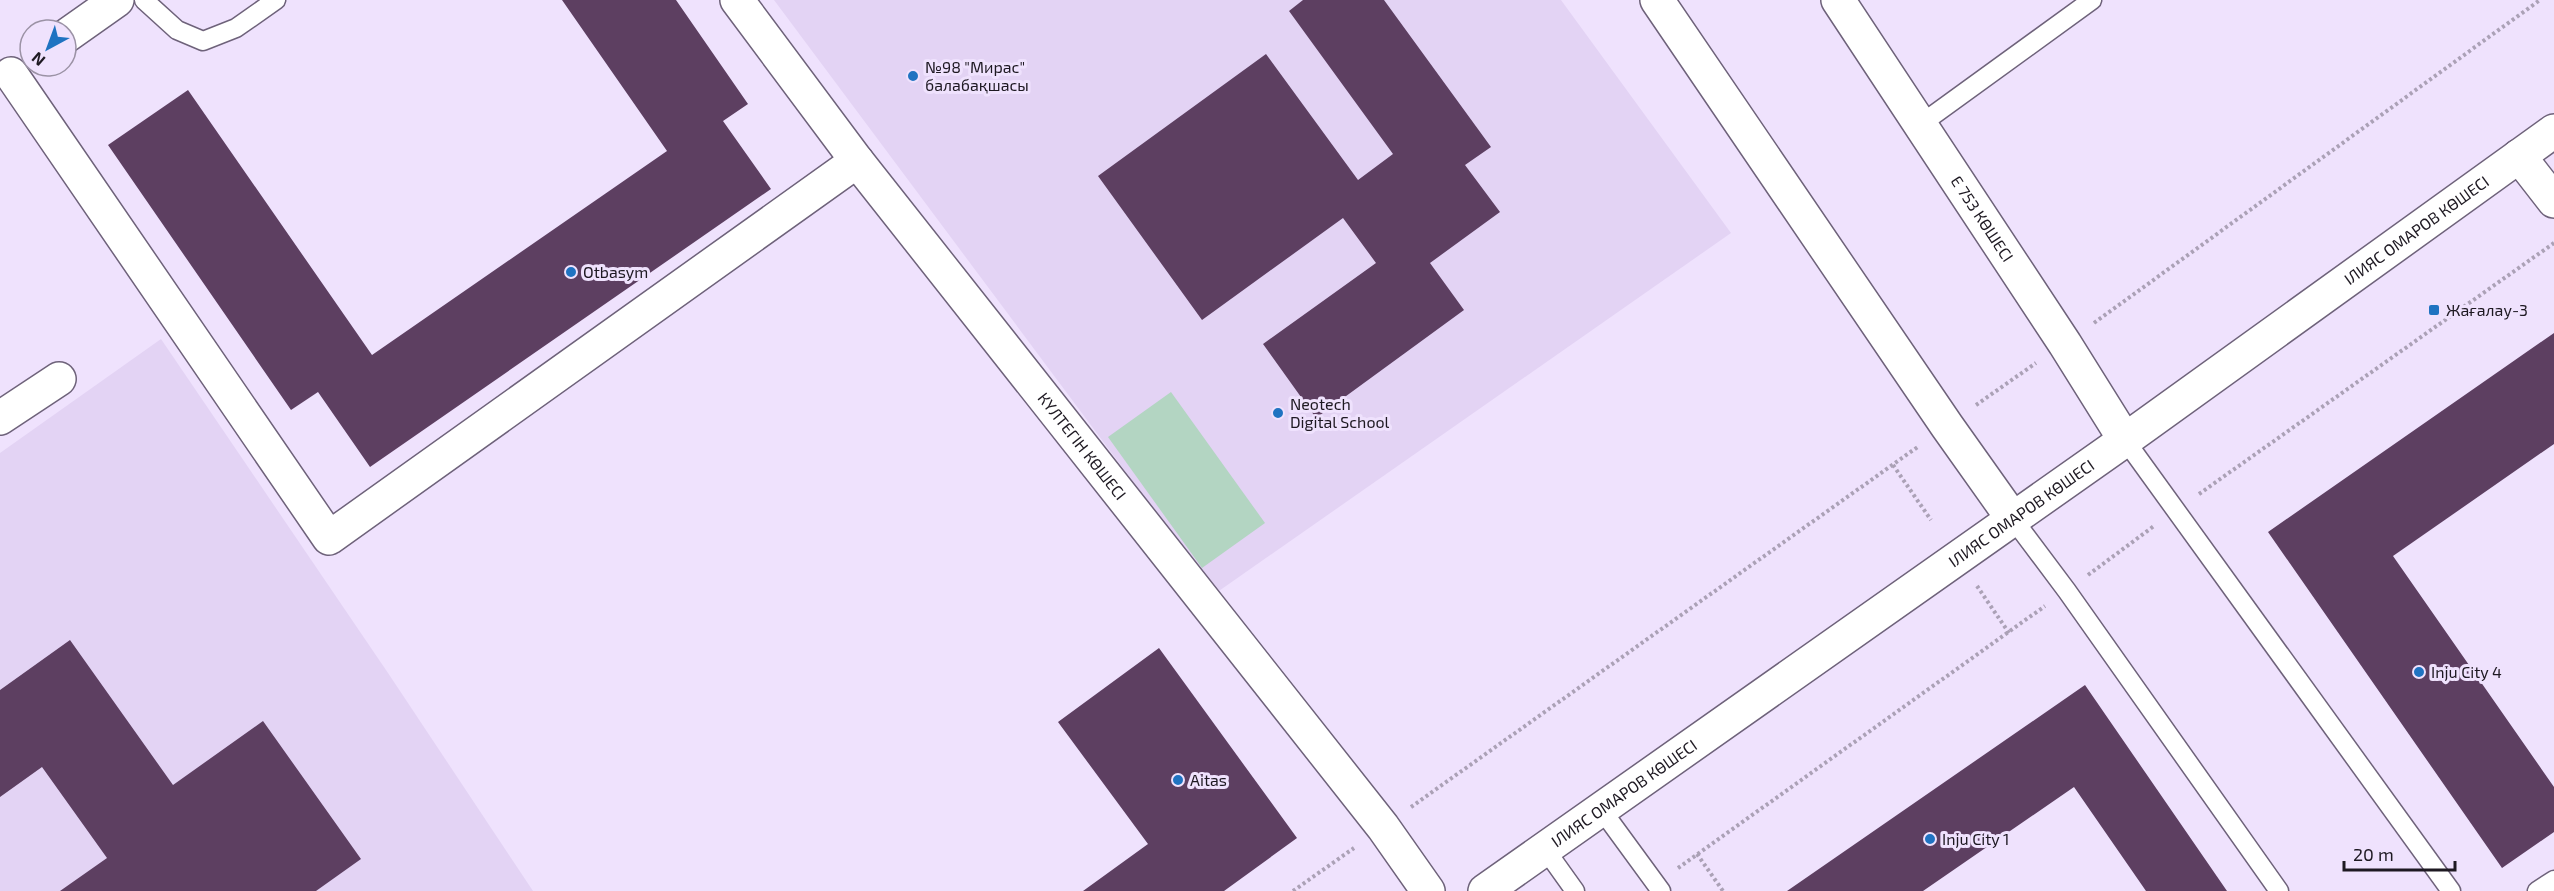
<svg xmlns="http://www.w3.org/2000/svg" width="2554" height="891" font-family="'Exo 2',sans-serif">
<rect width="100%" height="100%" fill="#efe2fd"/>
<g fill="#e3d3f4">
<polygon points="774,0 1561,0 1731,233 1216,593"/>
<polygon points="161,339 388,673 533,891 0,891 0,453"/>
</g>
<polygon fill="#b3d5c2" points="1171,392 1265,523 1202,568 1108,437"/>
<g fill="#5d3f61">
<polygon points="562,0 676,0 748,104 723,121 771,189 370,467 318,392 291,410 108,145 188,90 372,355 667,151"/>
<polygon points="1303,0 1384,0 1491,147 1465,165 1500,212 1430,263 1464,310 1316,418 1263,344 1376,263 1343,218 1202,320 1098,176 1266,54 1358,180 1393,154 1289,11"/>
<polygon points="2554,333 2554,444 2393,556 2554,787 2554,832 2502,868 2268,532"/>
<polygon points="70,640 173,785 263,721 361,859 316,891 60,891 107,858 42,767 0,797 0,690"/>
<polygon points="1159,648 1297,838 1224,891 1083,891 1148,844 1058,722"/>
<polygon points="2085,685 2227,891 2146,891 2074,787 1923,891 1787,891"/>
</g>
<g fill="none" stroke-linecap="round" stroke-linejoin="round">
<g stroke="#6e627a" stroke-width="21">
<g id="lane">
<polyline points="144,0 177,30 203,41 236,28 276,0"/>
<polyline points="1921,124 2092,0"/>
<polyline points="2125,440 2451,891"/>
<polyline points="2013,519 2067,591 2279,891"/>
<polyline points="1601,809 1661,891"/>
<polyline points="1545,849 1575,891"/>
<polyline points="2537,891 2554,880"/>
</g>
</g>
<g stroke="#6e627a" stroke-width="36">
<g id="street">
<path id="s1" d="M737,0L857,161L1383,827L1428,891"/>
<polyline points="1657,0 1947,426 2013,519"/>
<path id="s2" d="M1838,0L2065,344L2125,440"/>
<polyline points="66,36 117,0"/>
<polyline points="11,74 329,538 857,161"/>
<polyline points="2519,156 2554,201"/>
<polyline points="0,418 59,379"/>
<path id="s3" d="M1485,891L2125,440L2554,131"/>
</g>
</g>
<g stroke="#aba1b6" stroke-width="4" stroke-dasharray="3 3" stroke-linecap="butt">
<polyline points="2094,323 2540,0"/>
<polyline points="1976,405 2036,363"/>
<polyline points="1893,465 1931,520"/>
<polyline points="2199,494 2554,243"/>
<polyline points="2088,575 2154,526"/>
<polyline points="1977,586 2009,633"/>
<polyline points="1411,807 1919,446"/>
<polyline points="1697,854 1723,891"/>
<polyline points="1678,868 2045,606"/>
<polyline points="1293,891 1354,848"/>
</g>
<use href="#lane" stroke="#fff" stroke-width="18"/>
<use href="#street" stroke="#fff" stroke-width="33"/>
</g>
<g fill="#1f73c1" stroke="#efe2fd" stroke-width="2">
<circle cx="913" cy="76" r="6"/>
<circle cx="571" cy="272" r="6"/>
<rect x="2428" y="304" width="12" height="12" rx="3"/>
<circle cx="1278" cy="413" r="6"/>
<circle cx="2419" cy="672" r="6"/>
<circle cx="1178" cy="780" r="6"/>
<circle cx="1930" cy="839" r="6"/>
</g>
<g text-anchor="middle" stroke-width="6" stroke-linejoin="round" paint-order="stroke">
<g font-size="16" fill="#1e1922" stroke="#efe2fd" text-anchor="start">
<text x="925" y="73">№98 "Мирас"<tspan x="925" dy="18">балабақшасы</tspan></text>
<text x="583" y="278">Otbasym</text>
<text x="2446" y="316">Жағалау-3</text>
<text x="1290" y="410">Neotech<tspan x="1290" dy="18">Digital School</tspan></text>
<text x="2431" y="678">Inju City 4</text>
<text x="1190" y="786">Aitas</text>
<text x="1942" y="845">Inju City 1</text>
</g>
<g font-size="16" fill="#1e1922" stroke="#efe2fd">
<text dy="6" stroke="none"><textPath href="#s2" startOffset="262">Е 753 КӨШЕСІ</textPath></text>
<text dy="6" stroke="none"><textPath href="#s3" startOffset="1142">ІЛИЯС ОМАРОВ КӨШЕСІ</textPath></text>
<text dy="6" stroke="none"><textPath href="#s1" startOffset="564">КҮЛТЕГІН КӨШЕСІ</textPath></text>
<text dy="6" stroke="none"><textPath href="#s3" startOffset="656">ІЛИЯС ОМАРОВ КӨШЕСІ</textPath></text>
<text dy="6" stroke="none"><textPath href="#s3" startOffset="170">ІЛИЯС ОМАРОВ КӨШЕСІ</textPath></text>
</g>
</g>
<g transform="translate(48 48) rotate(221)"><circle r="28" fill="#efe2fd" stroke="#9b92a5" stroke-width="1.5"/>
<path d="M0-4.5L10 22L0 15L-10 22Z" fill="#1f73c1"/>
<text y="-9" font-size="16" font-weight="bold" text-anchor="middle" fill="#1e1922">N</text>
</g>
<path d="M2344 861v9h111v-9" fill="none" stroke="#1e1922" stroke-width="3"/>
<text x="2353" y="861" font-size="18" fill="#1e1922" stroke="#efe2fd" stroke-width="4.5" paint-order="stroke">20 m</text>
</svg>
